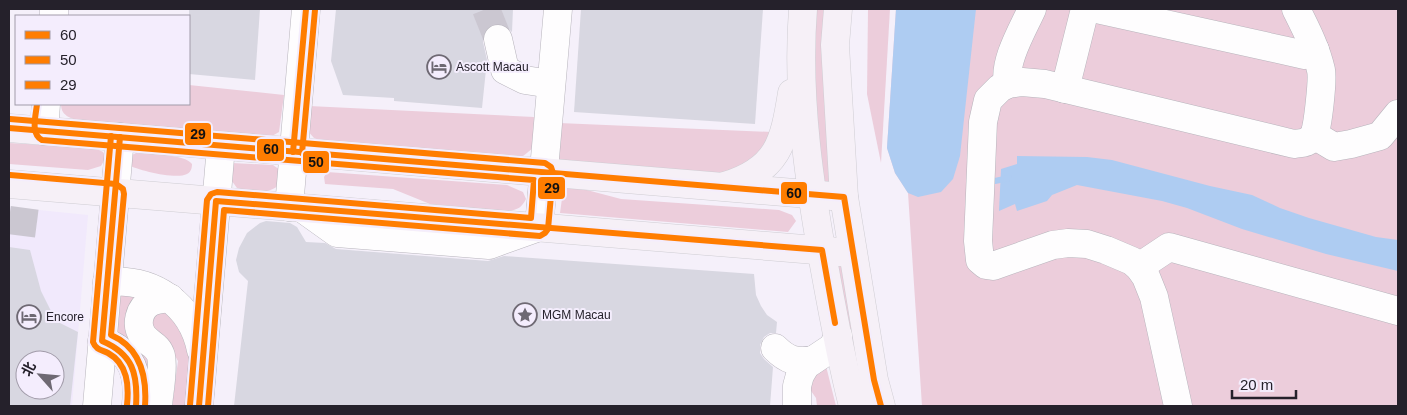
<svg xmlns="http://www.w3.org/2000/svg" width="1407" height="415" font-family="Helvetica,'Noto Sans SC',sans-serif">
<rect width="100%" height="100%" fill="#f5f0fa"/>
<path fill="#f1e9fc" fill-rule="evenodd" d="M9,207L88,215L72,406H9ZM25,360H55V390H25Z"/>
<g fill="#eccddb">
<polygon points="814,9 826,9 832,186 822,185 812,81"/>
<polygon points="868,9 890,9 881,163 867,94"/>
<polygon points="896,9 1398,9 1398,406 922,406 908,193 895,173 887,148"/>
<path d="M189,85L284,95L279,132L272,136L82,122C72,118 61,117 61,104H189Z"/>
<polygon points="309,106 534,117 533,148 517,161 330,144 314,138 306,129"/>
<polygon points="559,123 772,132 761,153 738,172 713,174 568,164 557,159"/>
<polygon points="9,143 95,148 103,152 106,157 101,166 88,170 9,164"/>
<path d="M136,153C149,154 185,154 192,164C192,168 191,172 187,174C176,180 138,170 128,165V157Z"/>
<path d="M232,163L273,165L280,170V184C267,196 253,191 237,188L229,177Z"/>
<path d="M327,172L507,185L523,192L526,199C522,207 518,210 508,211L430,204L393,189L325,184L324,177Z"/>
<polygon points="564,184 621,199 779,210 792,215 796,221 788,232 560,213"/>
<polygon points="843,261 872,406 864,406 836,266"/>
<polygon points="116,293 142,293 153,347 154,406 112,344"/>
<polygon points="159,304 195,345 191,406 172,406 178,361 173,353 151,331 146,314"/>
<polygon points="825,362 836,406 817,406 816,398 809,388 809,372"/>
</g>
<g fill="#aeccf2">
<polygon points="896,9 976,9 960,156 953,179 941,192 918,197 908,193 895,173 887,148"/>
<polygon points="1017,156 1087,157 1112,160 1210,186 1252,195 1280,208 1309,218 1376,237 1398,240 1398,271 1326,254 1242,229 1187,208 1162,201 1077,185 1052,195 1047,201 1017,211 1015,204 999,211 1001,169 1017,164"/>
</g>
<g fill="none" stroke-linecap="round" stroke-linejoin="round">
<polyline stroke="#aeccf2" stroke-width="6" points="995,181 1009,178"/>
</g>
<g fill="#d8d7e1" fill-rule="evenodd">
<polygon points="189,9 260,9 255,80 189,74"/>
<polygon points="336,9 513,9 512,32 503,24 495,24 488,27 483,34 483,42 487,60 482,108 394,101 394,98 343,95 331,61"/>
<polygon points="581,9 763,9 755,124 574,112"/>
<polygon points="266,221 290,223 297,227 306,242 325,243 336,249 488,261 504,256 754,274 756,295 761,306 767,315 777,322 776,333 770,333 764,337 760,345 760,353 764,359 773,367 770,406 234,406 248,281 239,272 236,260 239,248 247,233 260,223"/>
<path d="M9,247L30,250L41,291L56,321L78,332L70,406H9ZM25,360H55V390H25Z"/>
</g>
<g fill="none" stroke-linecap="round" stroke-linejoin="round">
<g stroke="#cbc7d1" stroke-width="28" stroke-dasharray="28 14" stroke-linecap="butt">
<polyline points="486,9 498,39"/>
<polyline points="9,220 40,224"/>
</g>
<g stroke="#b7b4bc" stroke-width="29">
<g id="minor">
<polyline points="1097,9 1305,55 1315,50"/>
<polyline points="54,16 54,9"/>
<polyline points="498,39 505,70 525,80 551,84"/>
<path d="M1008,84C1003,62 1023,29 1032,9"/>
<polyline points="1065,89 1085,9"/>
<polyline points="44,131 46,104"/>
<polyline points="1314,135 1334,147 1351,144 1380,136 1398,114"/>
<polyline points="289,207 306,9"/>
<polyline points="302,208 337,233 489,245 539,227 558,9"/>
<polyline points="1139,267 1169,247 1398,311"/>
<path d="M107,282C153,278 192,304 201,350"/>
<path d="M102,341C134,351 139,377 136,406"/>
<path d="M775,348C787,360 796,363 813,360"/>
<polyline points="97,406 120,137"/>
<path d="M158,406C159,392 164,369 161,356C158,345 149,344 143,336C135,325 139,308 151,302C157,299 164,299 170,298"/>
<polyline points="199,406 221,146"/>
<polyline points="797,406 797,386 800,375 806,365 833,347 838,336"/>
<path d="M1178,406L1154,297L1146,277L1139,267L1132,261L1106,250L1087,244L1068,243L1053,245L993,266L986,265L980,260L978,241L983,122L988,100L1000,88L1008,84L1022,82L1045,84L1294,144C1302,143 1310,143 1314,135C1318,126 1323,79 1321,70C1316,48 1306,29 1296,9"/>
</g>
</g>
<g stroke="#cfcdd3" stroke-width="29">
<g id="major">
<path d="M803,9C796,98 810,189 826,276C834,320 842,363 853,406"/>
<polyline points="838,9 835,45 844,197 874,380 881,406"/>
<polyline points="9,128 844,197"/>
<polyline points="9,184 852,253"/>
<path d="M725,186C778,170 784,143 792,93"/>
</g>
</g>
<use href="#minor" stroke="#fefdfe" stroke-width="28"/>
<use href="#major" stroke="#f6f0f7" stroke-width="28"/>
<g stroke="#f4edfd" stroke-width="10">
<g id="bus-1">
<polyline points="9,128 844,197 874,380 881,406"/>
<path d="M120,137L102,341C133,354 138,374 136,406"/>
<polyline points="293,152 306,9"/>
<polyline points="199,406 216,201 822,250 835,323"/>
</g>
</g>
<g stroke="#f4edfd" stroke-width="10">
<g id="bus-2">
<path d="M37,104C36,115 30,134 42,140L534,180L531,218L217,192L211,194L207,200L190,405"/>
<path d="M111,136L93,342C96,350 102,350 108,353C128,364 129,386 127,405"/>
<polyline points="302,153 315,10"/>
</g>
</g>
<g stroke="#f4edfd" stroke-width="10">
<g id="bus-3">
<polyline points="10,119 545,163 551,167 553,173 548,229 545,233 540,236 224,210 208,406"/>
<path d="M10,175L116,184L123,189L124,194L111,335C141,348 147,377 145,406"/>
</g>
</g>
<use href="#bus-1" stroke="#ff7d00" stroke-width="6"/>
<use href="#bus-2" stroke="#ff7d00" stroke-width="6"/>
<use href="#bus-3" stroke="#ff7d00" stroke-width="6"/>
</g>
<defs>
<g id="hotel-ring" transform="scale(1.25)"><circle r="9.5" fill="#f4edfd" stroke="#6e6973" stroke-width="1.5"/><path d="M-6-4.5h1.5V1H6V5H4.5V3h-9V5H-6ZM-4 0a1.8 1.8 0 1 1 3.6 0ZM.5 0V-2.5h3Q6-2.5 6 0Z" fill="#6e6973"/></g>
<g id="sight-ring" transform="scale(1.25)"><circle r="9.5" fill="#f4edfd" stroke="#6e6973" stroke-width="1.5"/><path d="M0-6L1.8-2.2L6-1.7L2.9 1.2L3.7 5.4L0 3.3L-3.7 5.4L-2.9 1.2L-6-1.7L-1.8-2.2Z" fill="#6e6973"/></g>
</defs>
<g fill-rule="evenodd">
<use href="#hotel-ring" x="439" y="67"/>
<use href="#sight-ring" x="525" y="315"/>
<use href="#hotel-ring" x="29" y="317"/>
</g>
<g text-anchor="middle" stroke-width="4" stroke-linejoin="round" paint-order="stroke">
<g font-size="12" fill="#25212b" stroke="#f4edfd" text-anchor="start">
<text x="456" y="71">Ascott Macau</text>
<text x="542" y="319">MGM Macau</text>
<text x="46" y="321">Encore</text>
</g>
</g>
<g stroke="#f4edfd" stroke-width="2">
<rect x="184" y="122" width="28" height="24" rx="5" fill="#ff7d00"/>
<rect x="256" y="138" width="29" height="24" rx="5" fill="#ff7d00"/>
<rect x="302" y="150" width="28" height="24" rx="5" fill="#ff7d00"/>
<rect x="537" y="176" width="29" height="24" rx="5" fill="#ff7d00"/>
<rect x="780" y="181" width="28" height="24" rx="5" fill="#ff7d00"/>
</g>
<g font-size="14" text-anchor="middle" font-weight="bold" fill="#111">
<text x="198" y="139">29</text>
<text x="271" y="154">60</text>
<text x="316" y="167">50</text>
<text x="552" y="193">29</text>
<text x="794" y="198">60</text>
</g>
<rect width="1407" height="415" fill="none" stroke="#25212b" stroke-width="20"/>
<rect x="15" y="15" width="175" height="90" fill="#f4edfd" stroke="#a19ba9"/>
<rect x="25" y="31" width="25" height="8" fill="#ff7d00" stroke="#a19ba9"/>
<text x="60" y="40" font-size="15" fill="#25212b">60</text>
<rect x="25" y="56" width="25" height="8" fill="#ff7d00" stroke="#a19ba9"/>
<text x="60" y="65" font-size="15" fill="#25212b">50</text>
<rect x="25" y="81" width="25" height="8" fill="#ff7d00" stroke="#a19ba9"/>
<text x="60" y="90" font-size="15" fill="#25212b">29</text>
<g transform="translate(40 375) rotate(297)"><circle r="24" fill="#f4edfd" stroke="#a19ba9"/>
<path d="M0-4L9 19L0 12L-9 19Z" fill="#6e6973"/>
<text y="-8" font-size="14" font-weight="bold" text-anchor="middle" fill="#25212b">北</text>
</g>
<path d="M1232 390v8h64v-8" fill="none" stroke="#25212b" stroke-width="2.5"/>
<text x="1240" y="390" font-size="15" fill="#25212b" stroke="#f4edfd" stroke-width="4" paint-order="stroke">20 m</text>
</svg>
